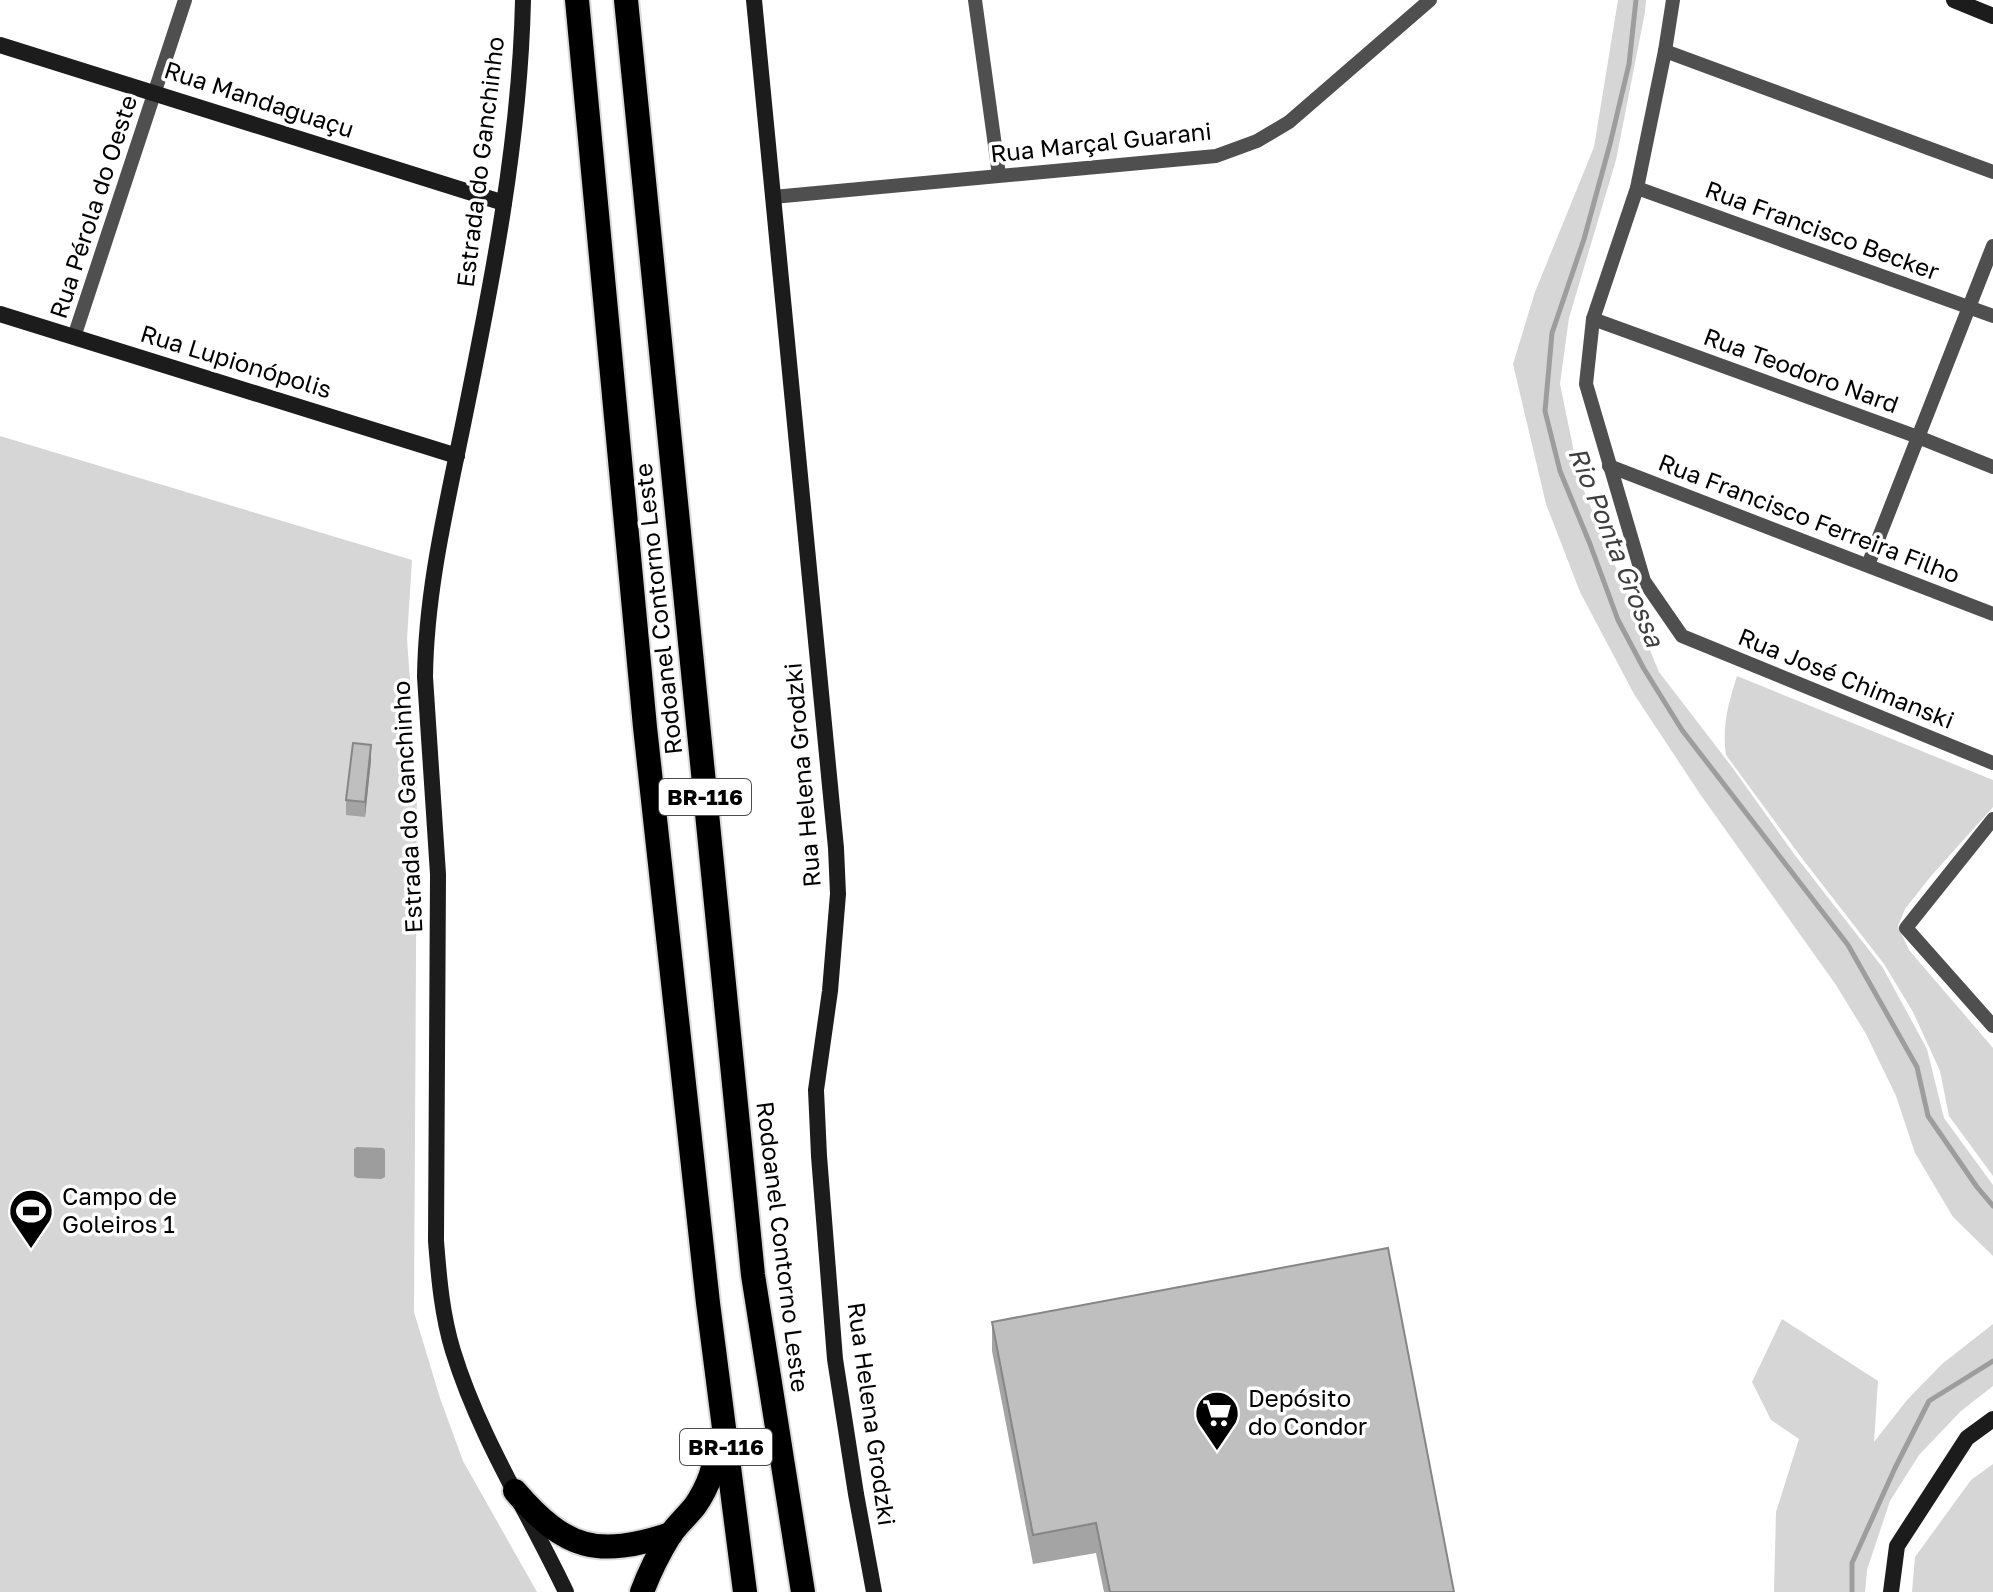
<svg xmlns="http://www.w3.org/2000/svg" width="1993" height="1592" font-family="'Golos Text',sans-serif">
<rect width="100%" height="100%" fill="#fff"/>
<g fill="#d6d6d6">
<polygon points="1618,0 1646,0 1645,12 1616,160 1569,318 1560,384 1580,481 1659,672 1732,767 1794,854 1883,968 1927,1049 1944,1118 1993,1185 1993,1256 1953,1217 1915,1153 1896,1096 1866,1034 1836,985 1700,794 1634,694 1580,592 1546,504 1513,364 1535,292 1594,147"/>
<polygon points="0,436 412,560 407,639 417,778 414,1312 440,1398 463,1461 537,1592 0,1592"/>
<path d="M1737,676L1993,780V807L1931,876L1905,909L1898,926L1909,950L1993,1048V1176L1949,1116L1940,1071L1913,1012L1884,964L1801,857L1726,755C1722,725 1728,705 1737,676Z"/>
<polygon points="1782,1319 1878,1381 1874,1442 1907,1400 1942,1364 1993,1324 1993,1386 1961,1411 1919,1455 1890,1501 1867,1570 1865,1592 1774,1592 1776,1512 1799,1439 1771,1420 1752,1382"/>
<polygon points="1993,1464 1993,1592 1912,1592 1915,1557 1971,1480"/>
</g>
<polygon fill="#9d9d9d" points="357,1147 383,1148 385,1150 385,1177 381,1179 357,1178 354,1176 354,1149"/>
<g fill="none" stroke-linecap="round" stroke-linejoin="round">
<g stroke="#9d9d9d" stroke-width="5">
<polyline points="1636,0 1629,64 1610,144 1584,239 1552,333 1545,411 1560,471 1590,544 1618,620 1644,669 1682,730 1848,945 1917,1067 1928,1116 1977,1187 1993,1206"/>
<polyline points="1852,1592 1852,1563 1895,1468 1929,1401 1993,1361"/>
</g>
<g stroke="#dbdbdb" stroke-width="28">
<g id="highway">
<polyline points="577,0 645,727 708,1303 745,1592"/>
<polyline points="626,0 753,1275 803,1592"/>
<path d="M515,1491C566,1550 597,1558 671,1534"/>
<path d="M642,1592C649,1573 659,1553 670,1535C677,1525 687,1516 695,1506C708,1487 717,1464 715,1441"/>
</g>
</g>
<g stroke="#4f4f4f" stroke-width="14">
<polyline points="975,0 999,175"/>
<polyline points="1673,0 1665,51 1637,188 1593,319 1586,384 1644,581 1682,636 1993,763"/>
<polyline points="1665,51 1993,172"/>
<polyline points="1637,188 1993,316"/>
<polyline points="773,197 1216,156 1257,141 1289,122 1430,0"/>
<polyline points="1593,319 1918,437 1993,467"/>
<polyline points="74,337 185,0"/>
<polyline points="1609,466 1993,614"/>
<polyline points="1868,565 1993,246"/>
<polyline points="1993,819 1906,928 1993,1026"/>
</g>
<g stroke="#1c1c1c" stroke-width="16">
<path d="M523,0C520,141 492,282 464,420C447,504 426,590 425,677L438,874L436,1241C439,1279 442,1315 453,1351C479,1436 528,1512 566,1592"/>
<polyline points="754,0 836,848 838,894 830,991 816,1090 819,1156 835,1359 856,1494 874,1592"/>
<polyline points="1954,0 1993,16"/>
<polyline points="0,45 504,203"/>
<polyline points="0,314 457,456"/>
<polyline points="1891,1592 1897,1546 1967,1438 1993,1419"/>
</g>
<use href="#highway" stroke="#000" stroke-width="24"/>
</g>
<g fill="#a4a4a4">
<polygon points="371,760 365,817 346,815 346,800"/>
<polygon points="992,1322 1454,1592 1104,1592 1096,1553 1033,1564 992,1351"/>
</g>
<polygon fill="#868686" points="371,745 371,760 365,817 365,802"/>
<g fill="#bfbfbf" stroke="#868686" stroke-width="2">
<polygon points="353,743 371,745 365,802 346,800"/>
<polygon points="1388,1248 1454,1592 1110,1592 1096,1523 1033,1535 992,1322"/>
</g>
<defs>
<g id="stadium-pin" transform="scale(2.3)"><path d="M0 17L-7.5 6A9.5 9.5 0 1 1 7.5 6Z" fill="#000" stroke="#fff"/><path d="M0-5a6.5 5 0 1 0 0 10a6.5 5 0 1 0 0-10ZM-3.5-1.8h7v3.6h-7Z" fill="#fff"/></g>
<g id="supermarket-pin" transform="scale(2.3)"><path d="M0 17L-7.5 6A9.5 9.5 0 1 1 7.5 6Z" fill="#000" stroke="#fff"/><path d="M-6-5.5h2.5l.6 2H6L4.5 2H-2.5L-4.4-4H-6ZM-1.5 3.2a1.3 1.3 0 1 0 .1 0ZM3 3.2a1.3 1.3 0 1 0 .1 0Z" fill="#fff"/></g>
</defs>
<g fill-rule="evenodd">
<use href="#stadium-pin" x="31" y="1211"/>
<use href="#supermarket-pin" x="1217" y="1413"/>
</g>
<g text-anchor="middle" stroke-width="7" stroke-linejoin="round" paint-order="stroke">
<g fill="#fff" stroke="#4c4c4c" stroke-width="2">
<rect x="659" y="779" width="92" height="36" rx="6"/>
<rect x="680" y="1429" width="92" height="36" rx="6"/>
</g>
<g font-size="22" font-weight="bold" fill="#000">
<text x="705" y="805">BR-116</text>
<text x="726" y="1455">BR-116</text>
</g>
<g font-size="24" fill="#000" stroke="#fff">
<text transform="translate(259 100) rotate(18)" y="8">Rua Mandaguaçu</text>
<text transform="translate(1101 143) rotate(-6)" y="8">Rua Marçal Guarani</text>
<text transform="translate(481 162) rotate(-83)" y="8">Estrada do Ganchinho</text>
<text transform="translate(94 207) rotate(-72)" y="8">Rua Pérola do Oeste</text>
<text transform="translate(1822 231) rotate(20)" y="8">Rua Francisco Becker</text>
<text transform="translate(236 362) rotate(17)" y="8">Rua Lupionópolis</text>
<text transform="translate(1801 371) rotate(20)" y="8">Rua Teodoro Nard</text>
<text transform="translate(1809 519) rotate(21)" y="8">Rua Francisco Ferreira Filho</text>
<text transform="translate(659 609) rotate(-96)" y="8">Rodoanel Contorno Leste</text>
<text transform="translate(1846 679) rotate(22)" y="8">Rua José Chimanski</text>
<text transform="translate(803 775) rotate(-95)" y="8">Rua Helena Grodzki</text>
<text transform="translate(408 807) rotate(-93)" y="8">Estrada do Ganchinho</text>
<text transform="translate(782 1247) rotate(83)" y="8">Rodoanel Contorno Leste</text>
<text transform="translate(871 1414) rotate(82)" y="8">Rua Helena Grodzki</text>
</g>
<g font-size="24" fill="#000" stroke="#fff" text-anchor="start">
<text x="62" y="1205">Campo de<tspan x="62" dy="28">Goleiros 1</tspan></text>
<text x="1248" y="1407">Depósito<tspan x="1248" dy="28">do Condor</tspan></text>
</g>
<g font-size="26" font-style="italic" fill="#3e3e3e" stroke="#fff">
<text transform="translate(1616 547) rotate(68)" y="9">Rio Ponta Grossa</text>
</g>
</g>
</svg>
